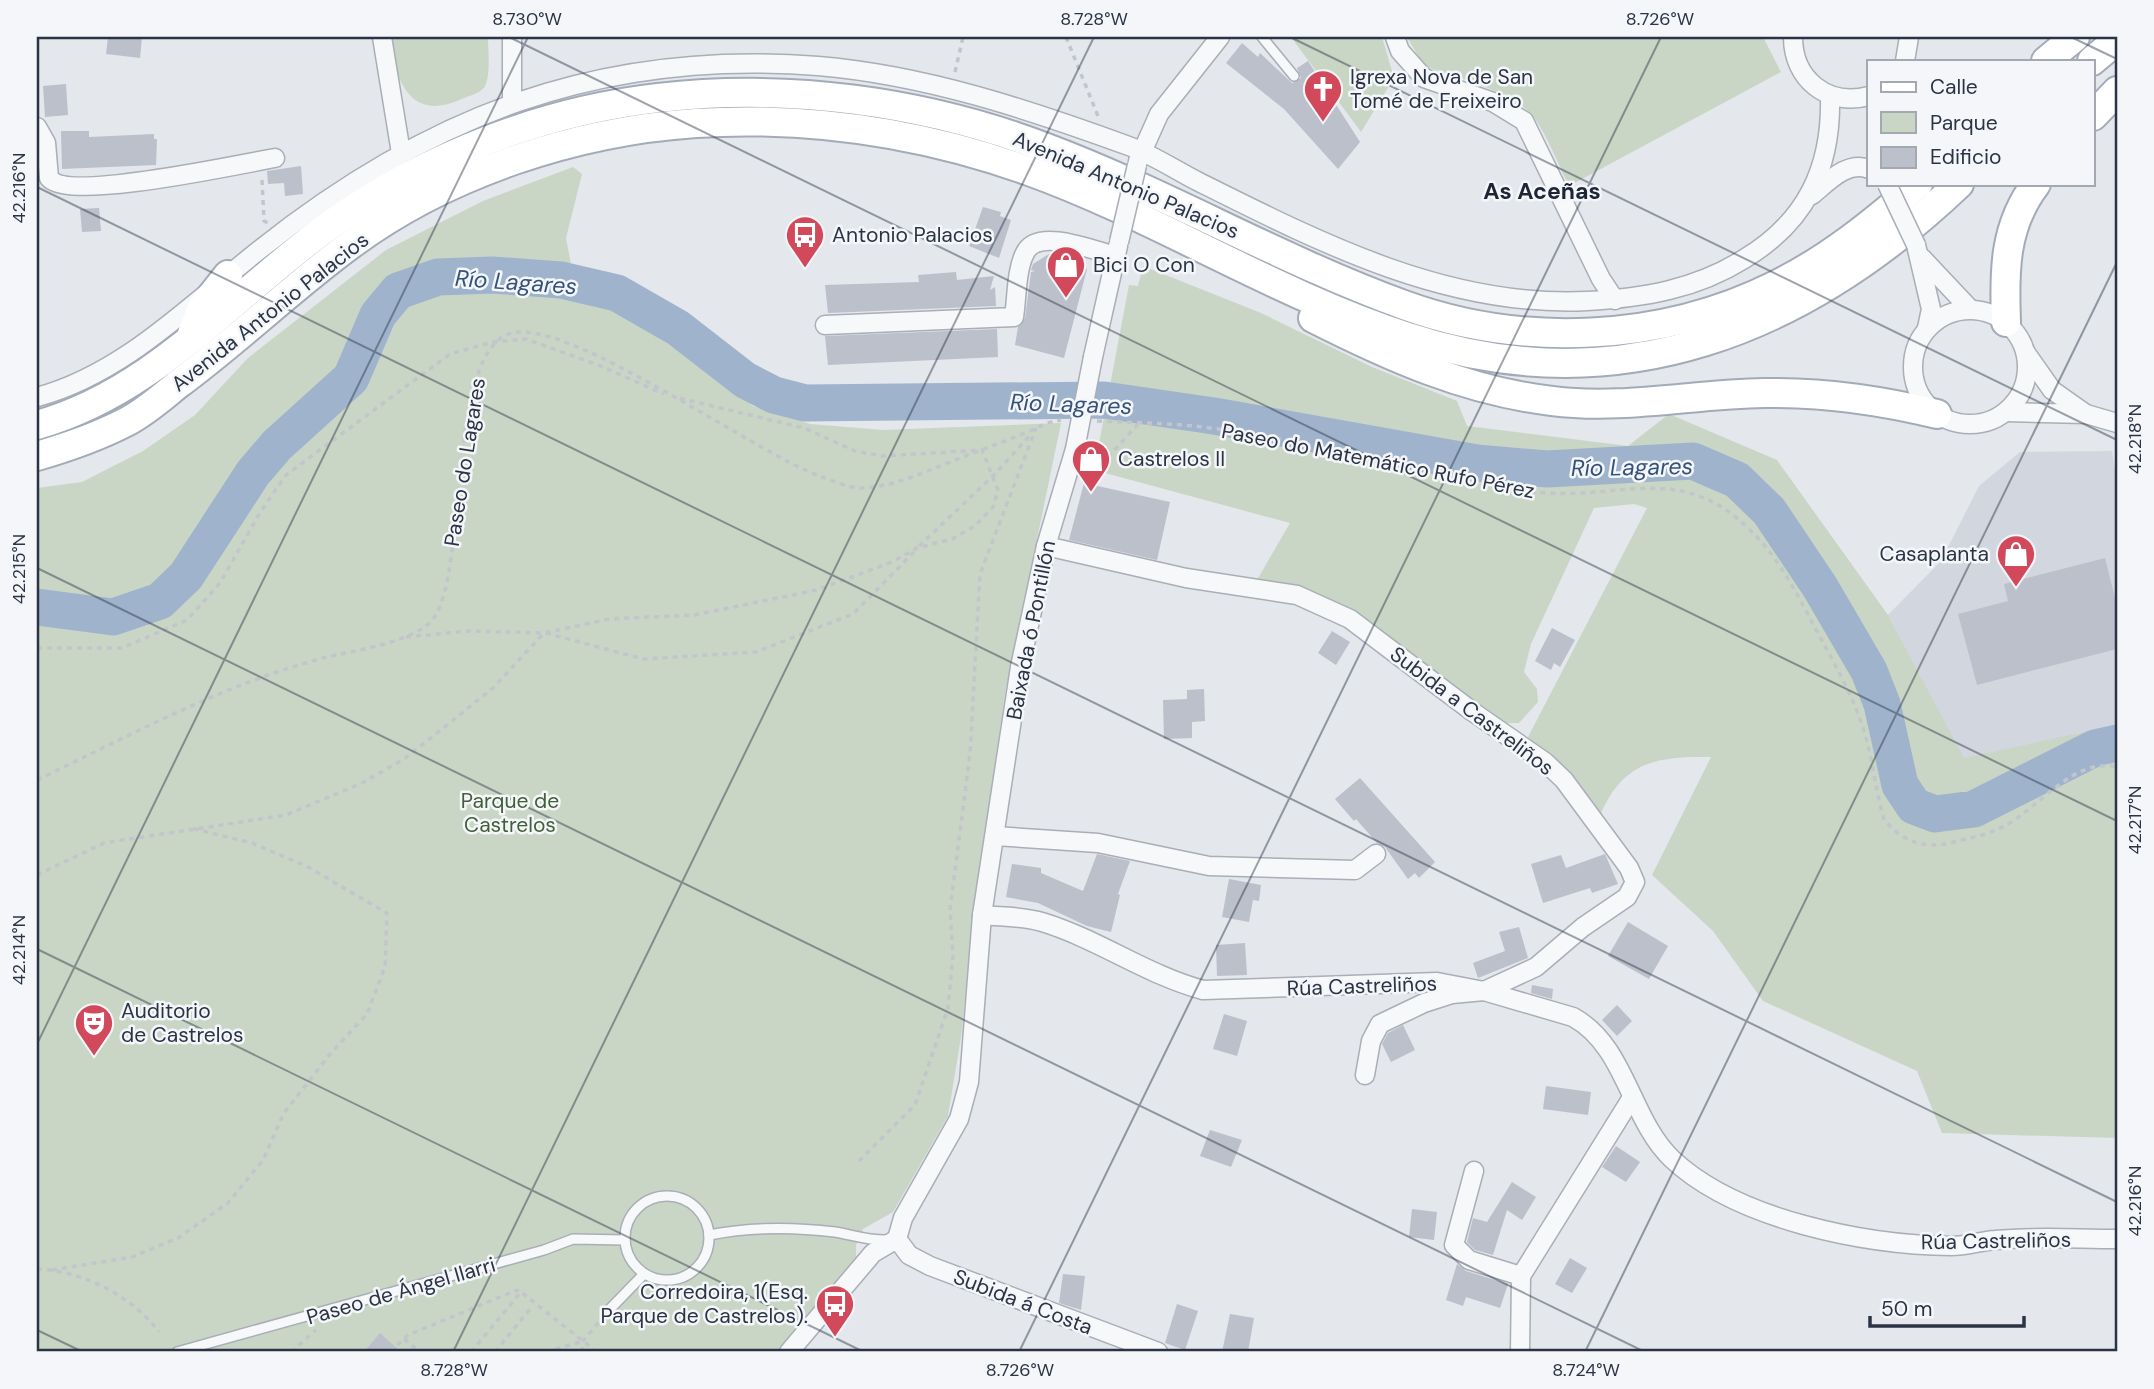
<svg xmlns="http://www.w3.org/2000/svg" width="2154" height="1389" font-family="'DM Sans',sans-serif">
<rect width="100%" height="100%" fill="#e4e7ec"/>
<polygon fill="#d2d6de" points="2112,451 2117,483 2117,725 1964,759 1888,615 1941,561 1979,486 2020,452"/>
<g fill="#c9d6c5">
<path d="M387,37H488C488,51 491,74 485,86C481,94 465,97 457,101C407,121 396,76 387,37Z"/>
<polygon points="1291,37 1382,37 1394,78 1361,132"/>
<path d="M1407,37H1763L1781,72L1569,186C1558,164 1549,139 1535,119C1517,92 1454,77 1424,66Z"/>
<polygon points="573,167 582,174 566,238 577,295 667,335 753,406 810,424 883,430 1061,423 1005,694 973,914 962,1031 948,1116 893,1212 863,1229 856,1245 856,1260 780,1352 37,1352 37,488 82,482 143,451 195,415 248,358 386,250 483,201"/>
<path d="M1143,266L1261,313L1372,367L1457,401L1467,426L1628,446L1669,414L1777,460L1888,615L1964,758L2117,725V1138L1942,1133L1917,1071L1763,1001L1713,931L1652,875L1711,757C1655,756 1622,762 1599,818L1563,769L1528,737L1647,508L1634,504L1594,508L1531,644L1524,672L1537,689L1538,702L1519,723H1502L1360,617L1320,594L1257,580L1290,523L1094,470L1129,285L1138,286Z"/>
</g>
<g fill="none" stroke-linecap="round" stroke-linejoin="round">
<polyline stroke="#9fb4cc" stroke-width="37" points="37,607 113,617 160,601 186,576 253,473 277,445 351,378 378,315 398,291 438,277 492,275 561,280 617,293 678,328 745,380 774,395 805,403 1104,400 1214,416 1477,463 1547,469 1693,461 1737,480 1769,511 1820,587 1869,671 1882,704 1900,785 1914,806 1935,814 1974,809 2095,748 2117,743"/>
</g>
<g fill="#bbc0ca">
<polygon points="108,37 142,37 140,58 106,54"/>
<polygon points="1242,43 1258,57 1260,53 1292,83 1301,78 1297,68 1308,61 1360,142 1338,169 1284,109 1226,63"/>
<polygon points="66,84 68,115 45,117 43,86"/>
<polygon points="61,131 89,131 89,137 154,134 154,139 157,139 156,165 62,169"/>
<polygon points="301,166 303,194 285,196 284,183 268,184 267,171"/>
<polygon points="983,207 1001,212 1000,216 1011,220 999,258 969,246"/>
<polygon points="99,208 101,231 82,232 80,209"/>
<polygon points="1049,254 1087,269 1064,358 1015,345 1018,327 1025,318 1031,272 1035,271 1031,270 1033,264"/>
<polygon points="956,272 957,280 994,276 990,290 995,287 996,306 828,313 825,285 919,282 918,275"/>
<polygon points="997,329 998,357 828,365 825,336"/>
<polygon points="1084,483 1170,502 1157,560 1069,540"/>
<polygon points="2105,558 2117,606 2117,649 1977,685 1958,614 2008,601 2004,584"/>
<polygon points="1552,628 1575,640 1560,667 1554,663 1551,670 1535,661"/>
<polygon points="1332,631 1350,642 1336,665 1318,653"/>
<polygon points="1204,689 1205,721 1192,722 1192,738 1164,739 1163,700 1187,699 1187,690"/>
<polygon points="1360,778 1435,862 1419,878 1415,873 1408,879 1385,847 1377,843 1356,819 1354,821 1335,799"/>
<polygon points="1097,854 1130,861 1118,894 1120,895 1111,932 1087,926 1038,903 1006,897 1012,864 1041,868 1041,873 1083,891"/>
<polygon points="1605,854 1618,884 1592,893 1590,888 1543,903 1531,864 1561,855 1566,868"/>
<polygon points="1229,879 1261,885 1259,901 1253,900 1249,922 1222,917"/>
<polygon points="1628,922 1668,946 1649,979 1608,956"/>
<polygon points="1519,927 1528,958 1478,978 1473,963 1505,951 1499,932"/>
<polygon points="1245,943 1247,975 1217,976 1216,945"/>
<polygon points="1532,985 1553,989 1552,999 1531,993"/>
<polygon points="1617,1005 1632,1021 1617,1036 1602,1020"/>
<polygon points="1224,1014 1247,1021 1237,1056 1213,1049"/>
<polygon points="1403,1025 1415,1050 1391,1062 1382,1044 1388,1033"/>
<polygon points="1546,1086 1591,1092 1588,1115 1543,1109"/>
<polygon points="1210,1130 1242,1140 1231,1167 1200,1156"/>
<polygon points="1616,1146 1640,1162 1626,1182 1602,1167"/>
<polygon points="1512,1182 1536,1197 1522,1220 1507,1210 1493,1255 1475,1250 1467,1242 1473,1218 1487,1222"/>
<polygon points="1412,1209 1437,1212 1434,1240 1409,1237"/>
<polygon points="1570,1258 1587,1268 1572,1293 1555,1284"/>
<polygon points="1457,1264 1466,1271 1508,1284 1500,1308 1466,1297 1463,1306 1446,1300"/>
<polygon points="1063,1274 1085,1276 1081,1310 1059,1303"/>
<polygon points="1177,1304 1198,1311 1185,1350 1165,1343"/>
<polygon points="1230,1314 1254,1318 1248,1352 1222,1352"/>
<polygon points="380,1333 401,1352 364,1352"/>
</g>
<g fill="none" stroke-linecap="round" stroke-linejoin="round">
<g stroke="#a9aeb7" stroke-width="12">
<g id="service">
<polyline points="1262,37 1294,76"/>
<circle cx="667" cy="1238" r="42"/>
<path d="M709,1235C749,1227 794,1227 835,1232C853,1235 870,1241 888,1240"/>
<polyline points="607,1312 644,1274"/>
<polyline points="177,1352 544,1250 573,1239 625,1240"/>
</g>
</g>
<g stroke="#a9aeb7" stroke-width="21">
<g id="minor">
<polyline points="382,37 401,153"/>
<polyline points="1395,37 1400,51 1424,78 1493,102 1524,121 1601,279 1615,300"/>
<path d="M1793,37C1793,79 1827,107 1869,96"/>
<polyline points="1905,61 1909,37"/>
<polyline points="512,101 512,37"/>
<path d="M37,127L46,143L49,178C68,202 240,164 275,158"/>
<polyline points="1138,161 1159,114 1220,37"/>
<path d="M1812,195C1827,183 1847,160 1869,169"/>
<polyline points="1916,245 1931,309 1927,328"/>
<polyline points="1922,258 1970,309"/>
<circle cx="1970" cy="367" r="57"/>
<path d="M825,325L1014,317C1017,298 1016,270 1025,253C1037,227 1093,250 1115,256"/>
<polyline points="2026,353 2052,390 2086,414"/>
<polyline points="1093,357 1118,246"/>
<path d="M37,397C123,374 190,305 258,251C427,116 600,49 818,66C925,75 1027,109 1126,145C1152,154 1175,170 1199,182C1321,243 1448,308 1587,301C1644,298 1696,289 1744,259C1806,222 1832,168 1830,96"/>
<polyline points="2006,412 2086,414 2117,423"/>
<polyline points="1046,546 1186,578 1297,595 1350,619 1473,712 1545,762 1564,780 1629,868 1635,882 1627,897 1583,927 1536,967 1484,991 1452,994 1424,1003 1380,1024 1371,1041 1365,1075"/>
<polyline points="995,836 1098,843 1209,866 1355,870 1376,854"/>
<path d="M982,915C1002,917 1023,916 1042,922C1098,939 1147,975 1203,990L1437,982L1484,991L1573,1017C1626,1046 1630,1119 1672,1159C1737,1220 1865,1245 1952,1246C1966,1246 1981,1241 1995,1240C2035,1236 2077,1239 2117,1239"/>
<polyline points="1474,1171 1454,1245 1469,1260 1521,1276"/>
<polyline points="897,1239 903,1218 959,1119 969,1082 982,915 1020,667 1046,546 1075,449"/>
<polyline points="897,1239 909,1255 930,1266 1158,1352"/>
<polyline points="789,1352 873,1253 897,1239"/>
<polyline points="1520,1352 1521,1276 1631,1099"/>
</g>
</g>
<g stroke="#a3abb8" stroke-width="32">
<g id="primary">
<polyline points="2046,61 2075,37"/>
<polyline points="2092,61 2117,40"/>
<polyline points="2093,116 2117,91"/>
<path d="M1313,318C1390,357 1466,391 1552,401C1623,410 1693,394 1764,393C1823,392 1880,400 1937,414"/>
<path d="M2006,322C2004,271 2004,226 2036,184"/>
<polyline points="192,334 202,308 228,275"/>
<path d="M37,425C156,392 235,292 333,223C427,156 543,111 658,98C787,83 923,101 1044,147C1167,193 1280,260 1404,305C1522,348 1662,342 1776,285C1829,259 1874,222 1918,184"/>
<path d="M37,456C68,447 97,437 126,422C144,413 161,398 177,385C237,341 290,289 350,245C447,173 576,131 696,123C809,116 922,133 1029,171C1159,218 1277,295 1408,337C1620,406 1804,331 1959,184"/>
</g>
</g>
<g stroke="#c2c5cb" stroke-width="3.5" stroke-dasharray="5 5" stroke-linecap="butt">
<polyline points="1066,37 1098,116"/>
<polyline points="955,72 963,37"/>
<polyline points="262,180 264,221 268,223"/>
<path d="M1097,421C1140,423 1182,423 1224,430C1286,439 1349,453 1411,465C1456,473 1500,490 1546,493C1618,498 1676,467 1738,519C1774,549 1793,586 1814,626C1833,661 1852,693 1864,731C1873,760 1875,790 1884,819C1901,841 1923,849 1950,843C1969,838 1989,835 2006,825C2041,806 2074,757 2117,767"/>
<polyline points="1088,461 1108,457 1140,422"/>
<polyline points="919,546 993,476 1032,433"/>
<polyline points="546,633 643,659 756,652 853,614 914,552"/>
<polyline points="406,637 470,631 544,633 609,619 694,615 817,590 892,562 917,548 952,539 975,526 993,507 998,490 982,450 882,456 855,451 804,428 679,398"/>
<polyline points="37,648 122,648 187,620 220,583 261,511 286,475 450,354 493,342 526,339 598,365 664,394"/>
<path d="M37,780C131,735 222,685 323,658C351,651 417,642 434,618C469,566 446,349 512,333C571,319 754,453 822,477C834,481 848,488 860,488C894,487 924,472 955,460C986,448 1018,437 1047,423L1061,420"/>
<polyline points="37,875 104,843 286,815 362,783 404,759 442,729 493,688 544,633"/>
<polyline points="859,1161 915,1105 948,1008 953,955 950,910 970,754 980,574 1036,428"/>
<path d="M37,1269C83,1271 131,1295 159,1332"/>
<polyline points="52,1270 132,1257 178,1238 228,1203 263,1160 284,1113 331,1053 367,1014 385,967 387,913 306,866 252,843 191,828"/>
<polyline points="404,1339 420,1352"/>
<polyline points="291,1352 316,1330"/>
<polyline points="390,1352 408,1335 517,1290 521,1292"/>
<polyline points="471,1352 521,1292 597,1352"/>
<polyline points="495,1352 530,1309"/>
<polyline points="546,1352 583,1341"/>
<polyline points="582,1352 583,1341 599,1322"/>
</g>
<use href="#service" stroke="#f7f8fa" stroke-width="9"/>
<use href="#minor" stroke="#f7f8fa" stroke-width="18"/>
<use href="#primary" stroke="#fff" stroke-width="28"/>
<g stroke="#a9aeb7" stroke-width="21" stroke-linecap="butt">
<g id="minor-bridge">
<polyline points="1887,184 1916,245"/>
<polyline points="1119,242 1137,165"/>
<polyline points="1075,449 1093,357"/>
</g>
</g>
<use href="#minor-bridge" stroke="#f7f8fa" stroke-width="18"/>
</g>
<path fill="none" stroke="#2b3445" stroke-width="2" stroke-opacity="0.45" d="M509,37L2117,821M1290,37L2117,440M2071,37L2117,59M37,187L2117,1202M37,568L1645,1352M37,949L864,1352M37,1044L528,37M37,1330L83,1352M453,1352L1094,37M1019,1352L1661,37M1585,1352L2117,262"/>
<defs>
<g id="church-pin" transform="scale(2.0125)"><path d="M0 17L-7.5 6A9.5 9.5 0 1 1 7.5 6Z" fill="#d1495b" stroke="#f4f6f9"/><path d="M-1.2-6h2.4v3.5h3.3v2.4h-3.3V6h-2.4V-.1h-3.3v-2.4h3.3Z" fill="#fff"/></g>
<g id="bus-pin" transform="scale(2.0125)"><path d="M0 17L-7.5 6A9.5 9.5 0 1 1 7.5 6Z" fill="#d1495b" stroke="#f4f6f9"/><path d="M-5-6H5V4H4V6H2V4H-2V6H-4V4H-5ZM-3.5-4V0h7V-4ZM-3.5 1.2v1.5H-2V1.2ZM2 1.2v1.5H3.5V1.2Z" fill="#fff"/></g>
<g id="shop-pin" transform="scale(2.0125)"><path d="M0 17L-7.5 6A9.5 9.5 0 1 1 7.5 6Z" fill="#d1495b" stroke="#f4f6f9"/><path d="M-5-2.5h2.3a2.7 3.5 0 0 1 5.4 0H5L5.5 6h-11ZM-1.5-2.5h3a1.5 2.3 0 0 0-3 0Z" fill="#fff"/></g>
<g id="theatre-pin" transform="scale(2.0125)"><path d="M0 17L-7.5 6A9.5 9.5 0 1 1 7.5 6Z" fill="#d1495b" stroke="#f4f6f9"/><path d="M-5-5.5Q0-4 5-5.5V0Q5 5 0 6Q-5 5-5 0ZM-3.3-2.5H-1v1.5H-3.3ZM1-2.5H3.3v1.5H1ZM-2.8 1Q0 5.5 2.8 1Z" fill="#fff"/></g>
</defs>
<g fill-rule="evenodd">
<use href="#church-pin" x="1323" y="89"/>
<use href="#bus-pin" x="805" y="235"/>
<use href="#shop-pin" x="1066" y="265"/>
<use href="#shop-pin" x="1091" y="459"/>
<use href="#shop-pin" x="2016" y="554"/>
<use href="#theatre-pin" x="94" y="1023"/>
<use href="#bus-pin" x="835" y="1304"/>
</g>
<g text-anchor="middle" stroke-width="5" stroke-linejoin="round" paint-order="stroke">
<g font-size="21" fill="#2b3445" stroke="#f4f6f9" text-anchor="start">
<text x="1350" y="84">Igrexa Nova de San<tspan x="1350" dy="24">Tomé de Freixeiro</tspan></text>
<text x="832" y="242">Antonio Palacios</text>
<text x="1093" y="272">Bici O Con</text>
<text x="1118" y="466">Castrelos II</text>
<text x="1989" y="561" text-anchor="end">Casaplanta</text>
<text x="121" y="1018">Auditorio<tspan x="121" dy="24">de Castrelos</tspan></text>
<text x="808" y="1299" text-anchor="end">Corredoira, 1(Esq.<tspan x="808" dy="24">Parque de Castrelos).</tspan></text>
</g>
<g font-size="21" fill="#2b3445" stroke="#f4f6f9">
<text transform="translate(1126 185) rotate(23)" y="7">Avenida Antonio Palacios</text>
<text transform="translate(270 312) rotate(-38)" y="7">Avenida Antonio Palacios</text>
<text transform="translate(1378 461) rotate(11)" y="7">Paseo do Matemático Rufo Pérez</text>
<text transform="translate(465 462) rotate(-81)" y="7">Paseo do Lagares</text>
<text transform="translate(1031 630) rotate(-79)" y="7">Baixada ó Pontillón</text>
<text transform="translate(1472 711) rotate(37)" y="7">Subida a Castreliños</text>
<text transform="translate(1362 986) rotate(-2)" y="7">Rúa Castreliños</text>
<text transform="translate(1996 1241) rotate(-1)" y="7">Rúa Castreliños</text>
<text transform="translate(401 1291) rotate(-16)" y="7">Paseo de Ángel Ilarri</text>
<text transform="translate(1023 1302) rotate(21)" y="7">Subida á Costa</text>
</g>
<g font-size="21" fill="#3f6138" stroke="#f4f6f9">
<text x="510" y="808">Parque de<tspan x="510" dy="24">Castrelos</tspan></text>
</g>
<g font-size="23" font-weight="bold" fill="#1d2536" stroke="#f4f6f9">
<text x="1542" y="199">As Aceñas</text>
</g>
<g font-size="23" font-style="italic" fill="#34527a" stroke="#f4f6f9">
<text transform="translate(516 282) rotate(4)" y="8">Río Lagares</text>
<text transform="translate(1071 404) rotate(2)" y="8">Río Lagares</text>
<text transform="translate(1632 467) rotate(-1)" y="8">Río Lagares</text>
</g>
</g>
<rect width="2154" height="1389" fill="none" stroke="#f4f6f9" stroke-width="77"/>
<rect x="1867" y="60" width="228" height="126" fill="#f4f6f9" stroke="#a4a8b1" stroke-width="2"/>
<rect x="1881" y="82" width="35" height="10" fill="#ffffff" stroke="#a4a8b1" stroke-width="2"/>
<text x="1930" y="94" font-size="21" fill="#2b3445">Calle</text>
<rect x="1881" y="112" width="35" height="21" fill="#c9d6c5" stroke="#a4a8b1" stroke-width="2"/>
<text x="1930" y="130" font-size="21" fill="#2b3445">Parque</text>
<rect x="1881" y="147" width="35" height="21" fill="#bbc0ca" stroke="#a4a8b1" stroke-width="2"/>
<text x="1930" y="164" font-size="21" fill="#2b3445">Edificio</text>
<path d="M1870 1316v10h154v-10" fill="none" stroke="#2b3445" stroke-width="3.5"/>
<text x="1881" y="1316" font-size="21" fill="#2b3445" stroke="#f4f6f9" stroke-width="5" paint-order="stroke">50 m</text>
<rect x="38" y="38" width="2078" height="1312" fill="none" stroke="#2b3445" stroke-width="2.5"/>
<g font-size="18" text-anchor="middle" fill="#2b3445">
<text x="527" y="25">8.730°W</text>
<text x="1094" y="25">8.728°W</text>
<text x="1660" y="25">8.726°W</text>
<text transform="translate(19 188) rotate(-90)" y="6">42.216°N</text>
<text transform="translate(2135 439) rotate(-90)" y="6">42.218°N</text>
<text transform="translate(19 569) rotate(-90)" y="6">42.215°N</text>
<text transform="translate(2135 820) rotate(-90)" y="6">42.217°N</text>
<text transform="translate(19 950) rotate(-90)" y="6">42.214°N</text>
<text transform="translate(2135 1201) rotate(-90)" y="6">42.216°N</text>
<text x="454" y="1376">8.728°W</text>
<text x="1020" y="1376">8.726°W</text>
<text x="1586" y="1376">8.724°W</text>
</g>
</svg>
